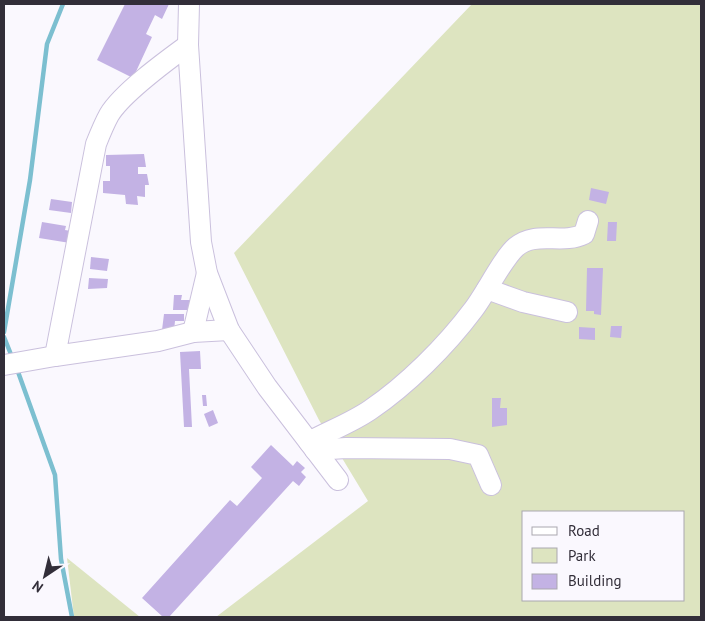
<svg xmlns="http://www.w3.org/2000/svg" width="705" height="621" font-family="'PT Sans',sans-serif">
<rect width="100%" height="100%" fill="#faf8fe"/>
<g fill="#dde4c0" fill-rule="evenodd">
<path d="M472,4H701V617H216L368,501L319,420L234,253ZM524,512H684V600H524Z"/>
<polygon points="67,558 140,617 74,617"/>
</g>
<g fill="none" stroke-linecap="round" stroke-linejoin="round">
<g stroke="#7cbfd0" stroke-width="4.5">
<polyline points="4,332 30,180 47,44 63,4"/>
<polyline points="4,337 12,357"/>
<polyline points="17,369 55,475 61,559 72,617"/>
</g>
</g>
<g fill="#c3b2e4">
<polygon points="125,4 169,4 162,19 155,15 146,34 152,37 133,78 97,60"/>
<polygon points="144,154 146,167 138,167 138,174 147,174 149,185 145,185 145,197 137,196 138,205 126,204 125,195 103,193 103,181 110,181 110,166 106,166 106,155"/>
<polygon points="591,188 609,192 606,204 589,200"/>
<polygon points="51,199 72,202 71,213 49,210"/>
<polygon points="42,222 66,226 65,230 71,231 70,243 39,238"/>
<polygon points="608,222 617,222 616,241 607,241"/>
<polygon points="91,257 109,259 107,271 90,269"/>
<polygon points="587,268 603,268 601,315 594,314 594,311 586,311"/>
<polygon points="89,278 108,279 107,288 88,289"/>
<polygon points="174,295 182,295 181,300 195,300 195,310 173,310"/>
<polygon points="164,314 184,314 184,321 175,321 174,331 162,330"/>
<polygon points="611,326 622,326 621,338 610,337"/>
<polygon points="579,327 595,328 595,340 579,339"/>
<polygon points="200,351 201,369 189,369 192,427 184,427 180,352"/>
<polygon points="202,395 206,395 207,406 203,406"/>
<polygon points="492,398 501,398 500,408 507,408 507,425 492,427"/>
<polygon points="213,410 218,423 209,427 204,414"/>
<polygon points="271,445 293,466 297,461 305,468 301,472 306,477 299,486 293,481 169,617 163,617 142,598 230,500 237,506 262,478 251,467"/>
</g>
<g fill="none" stroke-linecap="round" stroke-linejoin="round">
<g stroke="#cac0dd" stroke-width="22">
<g id="minor">
<polyline points="189,4 188,45 201,242 207,273 229,330 267,387 338,480"/>
<path d="M188,45C166,61 122,93 109,115C104,124 100,134 96,144L55,356L158,341L193,332L229,330"/>
<polyline points="487,289 523,302 567,312"/>
<polyline points="193,332 207,273"/>
<polyline points="4,365 55,356"/>
<path d="M309,442C329,431 351,423 370,410C407,385 446,346 473,310C485,295 503,258 516,247C536,230 562,245 584,234L588,221"/>
<polyline points="315,450 346,448 450,449 478,455 491,485"/>
</g>
</g>
<use href="#minor" stroke="#fff" stroke-width="20"/>
</g>
<rect width="705" height="621" fill="none" stroke="#322e39" stroke-width="10"/>
<rect x="522" y="511" width="162" height="90" fill="#faf8fe" stroke="#aaa7af"/>
<rect x="532" y="527" width="25" height="8" fill="#ffffff" stroke="#aaa7af"/>
<text x="568" y="536" font-size="15" fill="#322e39">Road</text>
<rect x="532" y="548" width="25" height="15" fill="#dde4c0" stroke="#aaa7af"/>
<text x="568" y="561" font-size="15" fill="#322e39">Park</text>
<rect x="532" y="574" width="25" height="15" fill="#c3b2e4" stroke="#aaa7af"/>
<text x="568" y="586" font-size="15" fill="#322e39">Building</text>
<g transform="translate(45 576) rotate(215)" stroke="#faf8fe" stroke-width="4" paint-order="stroke">
<path d="M0-4L9 19L0 12L-9 19Z" fill="#322e39"/>
<text y="-8" font-size="14" font-weight="bold" text-anchor="middle" fill="#322e39">N</text>
</g>
</svg>
